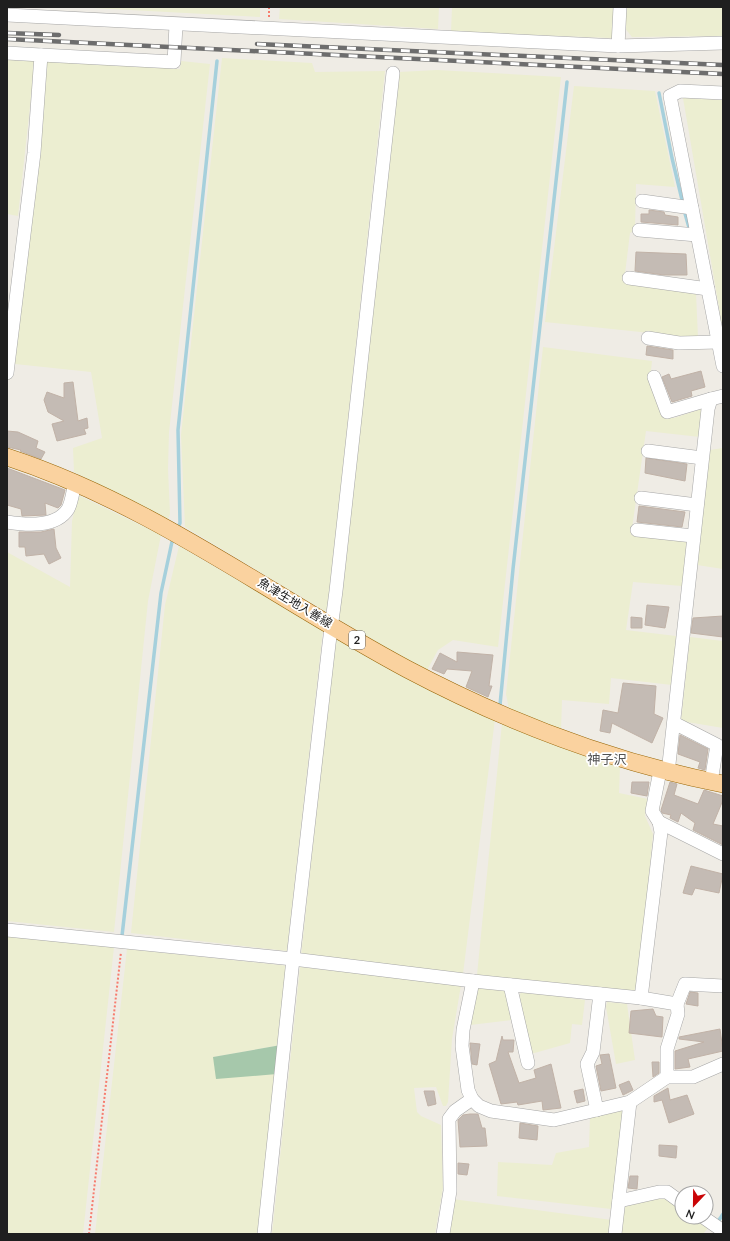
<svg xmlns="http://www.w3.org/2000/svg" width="730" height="1241" font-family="Lato,'Noto Sans JP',sans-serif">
<rect width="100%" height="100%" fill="#efece5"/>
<g fill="#eceed1">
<polygon points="74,7 260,7 260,17"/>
<polygon points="280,7 439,7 438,29 279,19"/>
<polygon points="452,7 614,7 612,38 451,32"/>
<polygon points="625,7 723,7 723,36 632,37 624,27"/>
<polygon points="222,58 312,63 315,72 385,71 328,608 325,611 185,527 181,435"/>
<polygon points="7,60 35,61 18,216 7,214"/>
<polygon points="46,60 180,69 181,61 210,64 169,432 168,469 170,514 168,519 74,472 73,448 102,438 91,372 15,364"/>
<polygon points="437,70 561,77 498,647 453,640 438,650 426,672 338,619 347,554 368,336 399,72"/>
<polygon points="574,86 655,91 675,187 636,184 635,230 630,233 624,282 696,293 698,338 545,322"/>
<polygon points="683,98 723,100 723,331"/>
<polygon points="543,347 652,361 650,379 667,416 674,418 701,409 700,437 646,431 631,535 688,541 682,586 633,582 626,630 676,636 672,685 611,678 609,704 562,700 561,731 509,709 506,694"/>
<polygon points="723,448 723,569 697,565 710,450"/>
<polygon points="78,495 161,535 148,601 114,932 7,921 7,552 70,587 72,521"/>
<polygon points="179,546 323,630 287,951 131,933 165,605"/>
<polygon points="690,637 723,641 723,728 681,721"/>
<polygon points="339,638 495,719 463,974 301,956 335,640"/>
<polygon points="502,723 620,767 619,793 648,799 645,816 653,834 638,993 477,975"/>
<polygon points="7,936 114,947 83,1234 7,1234"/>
<polygon points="127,949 289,966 281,1045 214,1057 278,1071 260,1234 95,1234"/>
<polygon points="300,967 461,985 452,1039 448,1102 446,1106 443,1106 436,1087 414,1088 417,1112 421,1116 441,1125 443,1188 435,1234 272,1234"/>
<polygon points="481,986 506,989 513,1020 470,1025 477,990"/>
<polygon points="522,991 585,1000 582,1025 572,1024 570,1043 531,1054 519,996"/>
<polygon points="607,1002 627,1004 635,1060 616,1064 606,1007"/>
<polygon points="623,1109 611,1209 497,1196 498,1162 552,1165 556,1153 589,1147 590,1117"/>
<polygon points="659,1198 667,1198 682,1209 682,1217 693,1217 708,1228 703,1234 621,1234 625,1207 646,1200"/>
<polygon points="452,1199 612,1220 610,1234 448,1234"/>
</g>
<polygon fill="#a6c8ab" points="281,1045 277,1074 216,1079 213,1057"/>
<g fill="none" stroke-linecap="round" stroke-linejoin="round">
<g stroke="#a6d0dc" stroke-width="3.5">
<polyline points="659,93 672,158 683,204"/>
<polyline points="684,210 690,231"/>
<polyline points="177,530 180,523 178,430 217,61"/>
<polyline points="500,705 513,569 567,82"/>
<polyline points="122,936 161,593 173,537"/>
<polyline points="717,1223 723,1214"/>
</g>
</g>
<g fill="#c4bbb4" stroke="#c1b2a7">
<polygon points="649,210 664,212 665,215 678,217 678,225 641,222 641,214 649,214"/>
<polygon points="636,252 686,254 687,275 664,275 635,271"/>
<polygon points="647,346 673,350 673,359 646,355"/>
<polygon points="701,371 705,387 691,391 692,396 672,402 662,377 669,374 671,379"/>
<polygon points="73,382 78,421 87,418 88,428 84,429 86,434 57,441 52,424 64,421 48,412 44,400 47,392 64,398 64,383"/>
<polygon points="7,431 18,432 38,441 36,448 45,452 41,459 20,451 21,450 7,447"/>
<polygon points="646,458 687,464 685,481 645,473"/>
<polygon points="7,468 65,490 61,505 58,508 45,503 46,515 22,516 21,509 7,505"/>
<polygon points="639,506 685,512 682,527 637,522"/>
<polygon points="54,529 56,548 61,558 49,564 44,554 26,556 25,547 19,547 19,532 41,532"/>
<polygon points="647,605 669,607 665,628 645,625"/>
<polygon points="723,616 723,637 691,633 693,618"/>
<polygon points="631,617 642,618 642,628 631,628"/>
<polygon points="457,652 493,655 489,686 492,686 488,697 466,687 472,671 447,669 444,674 432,669 440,653 457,662"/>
<polygon points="623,683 656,686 654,714 663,718 652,743 612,723 610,733 600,731 603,710 618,713"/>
<polygon points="680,735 708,749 705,770 698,768 700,762 678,754"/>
<polygon points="632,782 649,782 647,796 631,793"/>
<polygon points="670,782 677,784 674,795 698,804 704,790 723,796 723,800 713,824 723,826 723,845 693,830 695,823 681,813 678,822 670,818 671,815 662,813 661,810"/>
<polygon points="691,866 723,874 719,893 695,888 692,895 683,893"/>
<polygon points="690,992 698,993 698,1006 686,1004"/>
<polygon points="653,1009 656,1016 663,1017 662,1037 629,1033 631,1011"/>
<polygon points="720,1029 723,1051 688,1059 690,1067 675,1069 675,1051 704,1042 679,1039 679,1037"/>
<polygon points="502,1036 503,1040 514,1040 513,1052 508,1052 519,1083 536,1078 534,1070 551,1064 561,1108 543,1110 542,1101 518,1105 517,1102 501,1104 489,1064 496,1061"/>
<polygon points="470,1043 480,1044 477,1065 472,1064"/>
<polygon points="609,1054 616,1088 601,1091 596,1066 602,1064 600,1055"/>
<polygon points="652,1062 659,1062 659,1073 653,1077"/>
<polygon points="629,1081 633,1090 623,1095 619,1085"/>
<polygon points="668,1088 670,1100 687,1095 694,1114 669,1123 662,1100 654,1102 654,1096"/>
<polygon points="583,1089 585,1101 577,1103 574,1091"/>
<polygon points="424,1091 434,1091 436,1104 428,1106"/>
<polygon points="470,1114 478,1114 482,1128 485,1128 487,1146 460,1147 458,1120 463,1115"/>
<polygon points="520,1123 538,1126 537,1140 519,1138"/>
<polygon points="659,1145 677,1146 676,1158 659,1156"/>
<polygon points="458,1163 469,1164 467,1175 458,1174"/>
<polygon points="630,1176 638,1176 637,1189 628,1188"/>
</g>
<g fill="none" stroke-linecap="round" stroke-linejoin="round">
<g stroke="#a6a6a6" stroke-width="14">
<g id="minor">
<polyline points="7,15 618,46 723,43"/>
<polyline points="618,46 620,7"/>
<polyline points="7,53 41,55 34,153 7,373"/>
<polyline points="41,55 174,62 176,25"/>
<polyline points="723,93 680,91 670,96 723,366"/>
<polyline points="642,201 692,208"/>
<polyline points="639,230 697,235"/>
<polyline points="629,278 708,289"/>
<polyline points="648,338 679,343 718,342"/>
<polyline points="654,377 667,412 711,399"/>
<polyline points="648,451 702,458"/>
<polyline points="641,498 697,505"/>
<path d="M7,522C26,525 56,528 68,509C72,502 73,490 75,482"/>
<polyline points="637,530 693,536"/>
<polyline points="674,723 717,745 711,782"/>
<polyline points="668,773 708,409 711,399 723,396"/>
<polyline points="659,822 723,854"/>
<polyline points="7,930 293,959 473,981 641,998 677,1004 678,1014 667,1049 667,1077"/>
<polyline points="473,981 463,1030 462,1046 468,1090 472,1099 479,1106 491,1111 554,1120 630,1102 667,1077 693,1077 723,1064"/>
<polyline points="510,985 528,1063"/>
<polyline points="641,998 661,832 659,822 652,811 660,771"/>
<polyline points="677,1004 685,984 723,986"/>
<polyline points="597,1110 587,1064 593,1052 600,994"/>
<polyline points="619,1201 659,1192 667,1192 682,1203"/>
<polyline points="703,1217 723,1231"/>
<polyline points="264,1234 293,959 329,644 336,591 393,73"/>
<polyline points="443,1234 450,1191 449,1119 455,1111 472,1099"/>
<polyline points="615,1234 630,1102"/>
</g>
</g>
<g stroke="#966403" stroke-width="18">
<path id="major" d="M7,457C154,505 272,597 407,669C507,722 612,762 723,784"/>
</g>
<g stroke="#f77b6e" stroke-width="2" stroke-dasharray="2 2" stroke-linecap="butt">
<polyline points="269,17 269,7"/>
<polyline points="89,1234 121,952"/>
</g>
<use href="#minor" stroke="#fff" stroke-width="13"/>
<use href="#major" stroke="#fad29f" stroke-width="17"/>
<g stroke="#6d6d6d" stroke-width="4.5">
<g id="rail">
<polyline points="7,33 59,35"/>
<polyline points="7,39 723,74"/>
<polyline points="257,44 723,65"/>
</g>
</g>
<use href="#rail" stroke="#fff" stroke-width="3" stroke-dasharray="9" stroke-linecap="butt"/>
</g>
<g text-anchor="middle" stroke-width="3.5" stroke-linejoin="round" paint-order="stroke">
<rect fill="#fff" stroke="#626262" stroke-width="1" x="349" y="631" width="16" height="18" rx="3"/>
<g font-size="11" font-weight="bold" fill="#1f1f1f">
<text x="357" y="644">2</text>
</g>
<g font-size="12" fill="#1f1f1f" stroke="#fff">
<text transform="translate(295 603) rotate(31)" y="4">魚津生地入善線</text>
</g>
<g font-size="13" fill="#525252" stroke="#fff">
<text x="607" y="764">神子沢</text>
</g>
</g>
<rect width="730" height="1241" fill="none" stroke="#1f1f1f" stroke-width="16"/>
<g transform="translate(694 1205) rotate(202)"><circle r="19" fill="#ffffff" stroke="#a5a5a5"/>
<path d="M0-3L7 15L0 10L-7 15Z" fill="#ca0406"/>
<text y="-6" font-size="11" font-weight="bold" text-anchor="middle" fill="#1f1f1f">N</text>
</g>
</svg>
